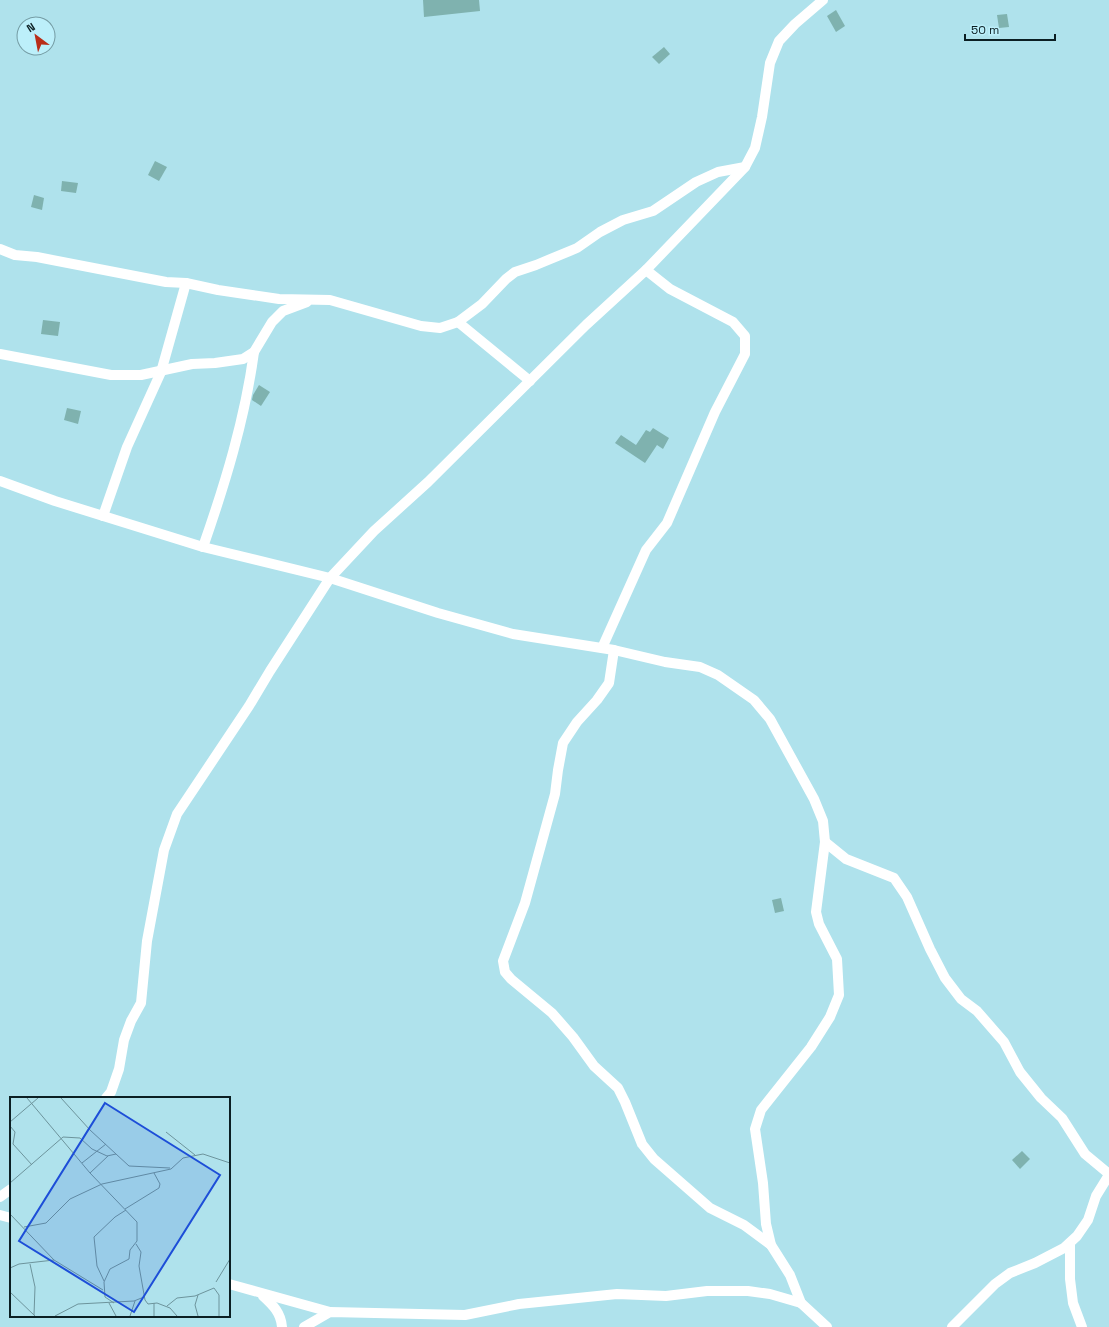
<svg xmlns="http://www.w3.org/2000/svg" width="1109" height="1327" font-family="'Space Grotesk',sans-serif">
<rect width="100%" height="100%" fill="#afe2ec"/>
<g fill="#7fb2af">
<polygon points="423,0 479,0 480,11 424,17"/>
<polygon points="836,10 845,26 836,32 827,16"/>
<polygon points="1007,14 1009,27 999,28 997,15"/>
<polygon points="664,47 670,54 659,64 652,57"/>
<polygon points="155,161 167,167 159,181 148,175"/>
<polygon points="62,181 78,183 76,193 61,191"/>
<polygon points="34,195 44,198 42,210 31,207"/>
<polygon points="43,320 60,322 58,336 41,334"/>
<polygon points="259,385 270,392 261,406 252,400 253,395"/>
<polygon points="67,408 81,411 78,424 64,420"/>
<polygon points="653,428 669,438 663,449 657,445 645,463 615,443 621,435 636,445 646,430 650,432"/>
<polygon points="781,898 784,911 775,913 772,900"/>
<polygon points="1022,1151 1030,1159 1020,1169 1012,1160"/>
</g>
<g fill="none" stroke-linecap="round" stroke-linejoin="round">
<g stroke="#fff" stroke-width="10">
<polyline points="0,249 15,255 37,257 166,282 186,283 218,290 279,299 330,300 421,326 440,328 458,322 482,304 506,279 515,272 536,265 577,248 600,232 623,220 653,211 696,182 718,172 745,167"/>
<polyline points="458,322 530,381"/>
<polyline points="0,354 111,375 141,375 192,364 215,363 243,359 254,352 272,322 283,311 307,302"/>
<polyline points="0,481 55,501 203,547 330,578 438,613 513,634 614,650 665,662 700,667 718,675 754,700 770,719 814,799 823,821 825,842 816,912 819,924 837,959 839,995 830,1017 811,1047 761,1110 755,1129 763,1183 766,1224 771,1245 790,1275 801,1303 827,1327"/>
<polyline points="103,516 127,447 161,372 186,283"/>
<path d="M203,547C225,484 245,419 254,352"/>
<polyline points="602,648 646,550 667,523 715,412 745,354 745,336 733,322 670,289 646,270"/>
<polyline points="614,650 609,683 597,700 577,722 563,743 558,770 555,794 525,903 503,961 505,972 511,979 552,1013 573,1037 594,1066 618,1088 625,1102 642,1144 654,1159 710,1208 744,1225 771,1245"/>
<polyline points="825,842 846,859 894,878 907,897 930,949 945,978 961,999 977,1011 1004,1042 1020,1072 1041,1098 1062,1118 1085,1154 1109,1174"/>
<polyline points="106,1098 111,1092 119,1069 124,1040 131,1021 141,1003 147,941 164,850 177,814 249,706 270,671 330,578 374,531 428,482 586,325 646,270 745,167 755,148 762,117 770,63 779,41 795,24 823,0"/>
<polyline points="0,1197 11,1189"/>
<polyline points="0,1215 11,1218"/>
<polyline points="1070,1243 1070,1279 1073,1303 1082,1327"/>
<polyline points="229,1284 330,1312"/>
<path d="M263,1296C273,1305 281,1313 282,1327"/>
<polyline points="304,1327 330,1312 465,1315 519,1304 617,1294 666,1296 707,1291 748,1291 770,1294 801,1303"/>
<polyline points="952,1327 995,1284 1010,1273 1035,1263 1064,1248 1077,1236 1088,1220 1096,1196 1109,1175"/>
</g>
</g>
<g transform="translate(10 1097)">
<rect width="220" height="220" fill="#afe2ec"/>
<path fill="none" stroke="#6d949c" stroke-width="1" d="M17,1L80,76L127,125V144L120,153L119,162L100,172L94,185L95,200L104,206M51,1L80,33L119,69L160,71M0,25L28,1M0,29L5,35L3,47L22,68M156,35L185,58M72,66L96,47M80,76L98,59M0,86L53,40L70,41L82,52L97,59L106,57M115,112L149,91L150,87L144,76M0,117L44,163M14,130L36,126L60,102L92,87L161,72L173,61L193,57L220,66M126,147L131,155L129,169L135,203L138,207L147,206L160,211L167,219M20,167L25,190L24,218M0,171L9,167L44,163L93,193M94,184L87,169L84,140L105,120L116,113M206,185L220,162M0,195L25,219M99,206L106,219M144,206V219M157,209L167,201L185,199L204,191L209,198V219M45,219L68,207L124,204L134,200M120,219L125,204M188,219L185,208L188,198"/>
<path fill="#1d4ed8" fill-opacity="0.15" stroke="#1d4ed8" stroke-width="2" d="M95,6L210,78L124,215L9,144Z"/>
<rect width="220" height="220" fill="none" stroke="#0b1f23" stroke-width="2"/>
</g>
<g transform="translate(36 36) rotate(328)"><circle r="19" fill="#bceffa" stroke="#759ca4"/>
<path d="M0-3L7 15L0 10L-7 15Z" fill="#b92d18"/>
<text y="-6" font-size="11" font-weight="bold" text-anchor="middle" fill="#0b1f23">N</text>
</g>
<path d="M965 34v6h90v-6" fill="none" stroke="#0b1f23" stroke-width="2"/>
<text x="971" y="34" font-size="12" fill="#0b1f23" stroke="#bceffa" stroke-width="3" paint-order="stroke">50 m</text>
</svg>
